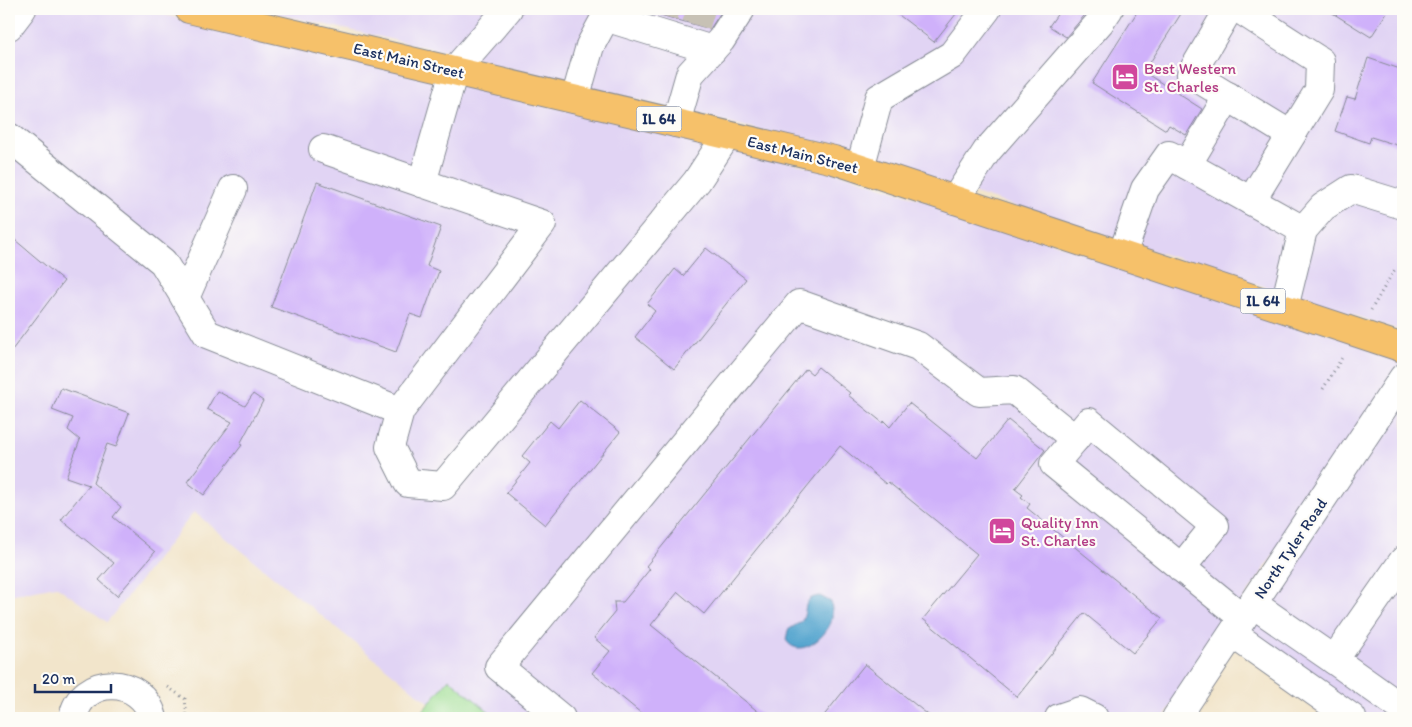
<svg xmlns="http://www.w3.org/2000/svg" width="1412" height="727" font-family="Itim,sans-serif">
<rect width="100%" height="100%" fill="#fdfcf7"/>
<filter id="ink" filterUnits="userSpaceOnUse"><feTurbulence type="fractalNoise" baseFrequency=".02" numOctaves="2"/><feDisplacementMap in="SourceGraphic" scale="10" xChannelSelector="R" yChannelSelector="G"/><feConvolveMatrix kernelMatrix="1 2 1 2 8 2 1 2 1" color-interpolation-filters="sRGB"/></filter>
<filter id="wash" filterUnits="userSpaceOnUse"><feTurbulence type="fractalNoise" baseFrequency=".0096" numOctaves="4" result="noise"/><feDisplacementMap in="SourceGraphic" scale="20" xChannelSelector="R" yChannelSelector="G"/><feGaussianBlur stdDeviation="1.12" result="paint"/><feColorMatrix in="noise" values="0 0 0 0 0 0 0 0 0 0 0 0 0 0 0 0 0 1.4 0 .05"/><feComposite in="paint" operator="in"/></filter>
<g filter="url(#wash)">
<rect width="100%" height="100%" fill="#f2e5cb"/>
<g fill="#e1d4f4">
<polygon points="37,9 140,9 437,80 853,177 1403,358 1403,365 1163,718 497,718 449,679 429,703 194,512 107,622 56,586 9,595 9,45"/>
<polygon points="255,9 1403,9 1403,331 844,151 470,57"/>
<polygon points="1403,383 1403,718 1368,718 1243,631"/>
</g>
<polygon fill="#9ddd93" stroke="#5c8678" points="449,679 497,718 417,718"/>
<path fill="#54a5cf" stroke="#386a96" d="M820,596L831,602C832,609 833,615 831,622C825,638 799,660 786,640L788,630L802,621C808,610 801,598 820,596Z"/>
<g id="blocks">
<g fill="#cfb1fa">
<polygon points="661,9 723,9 710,29 660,15"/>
<polygon points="891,9 960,9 934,42"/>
<polygon points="1061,9 1090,9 1066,37 1049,26"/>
<polygon points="1139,9 1184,9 1144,72 1202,109 1186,135 1169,125 1166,130 1092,83"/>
<polygon points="1326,9 1389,9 1371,37"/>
<polygon points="1368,58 1403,70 1403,147 1371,137 1369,143 1335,131 1347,97 1355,99"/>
<polygon points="317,182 441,227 427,266 439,271 422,318 410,314 396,352 271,307"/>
<polygon points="9,235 64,281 9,354"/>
<polygon points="706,248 746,279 674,369 635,337 655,311 647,304 675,269 683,276"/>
<polygon points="818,367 850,393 848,395 883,423 884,421 890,427 909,403 977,458 1008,420 1045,450 1015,489 1023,495 1021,497 1030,504 1027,508 1162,618 1133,653 1084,613 1017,697 923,619 977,554 888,482 886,484 840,446 704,614 678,592 651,625 766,718 647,718 592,673 610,651 594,638 615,612 614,602 623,602 650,569 646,566 806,369 812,374"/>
<polygon points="61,388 129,413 116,447 107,444 93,483 121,507 113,517 155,552 117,596 99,580 114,563 61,520 89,485 66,477 80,440 68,430 73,418 52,410"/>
<polygon points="217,391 245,406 253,394 263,401 240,444 242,445 204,495 187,482 232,422 207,409"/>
<polygon points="580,400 620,432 545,525 506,493 530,463 522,456 550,421 558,428"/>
<polygon points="865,664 932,718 822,718"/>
</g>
</g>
</g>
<g filter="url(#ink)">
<use href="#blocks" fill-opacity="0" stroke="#868a94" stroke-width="1"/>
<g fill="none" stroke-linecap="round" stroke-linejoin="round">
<g stroke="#c7c1b5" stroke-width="28" stroke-dasharray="28 14" stroke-linecap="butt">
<polyline points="664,16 666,9"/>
<polyline points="696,25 701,9"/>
</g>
<g stroke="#868a94" stroke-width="30">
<g id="minor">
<polyline points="1229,9 1191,74 1291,135"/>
<polyline points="1239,9 1320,61 1319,90 1251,201"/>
<polyline points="605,17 712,50"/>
<polyline points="9,26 22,9"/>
<polyline points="575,99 590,46 610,9"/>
<polyline points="676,123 690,74 721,40 741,9"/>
<polyline points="9,137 163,262 207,334 400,411 542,224 323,149"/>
<polyline points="1187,165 1228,96"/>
<polyline points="860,168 879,98 952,55 987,9"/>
<polyline points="422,183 454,71 508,9"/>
<polyline points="955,200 987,151 1100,22 1109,9"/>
<polyline points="1122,255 1145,189 1169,155 1303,230"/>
<polyline points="185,298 233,189"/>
<polyline points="1284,308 1303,230 1323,207 1351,189 1403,205"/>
<polyline points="400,411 390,447 408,483 443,486 697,181 727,135"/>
<polyline points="1403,561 1334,660 1403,709"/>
<polyline points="1181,568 1215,526 1089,422 1054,464 1243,618"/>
<polyline points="1253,604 1334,660"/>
<polyline points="1233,634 1352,718"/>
<path d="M73,718C81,674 143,675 153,718"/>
<polyline points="561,718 499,667 799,304 918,346 979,392 1014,390 1075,439"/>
<polyline points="1059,718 1080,711 1094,718"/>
<polyline points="1176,718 1403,378"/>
</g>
</g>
<g stroke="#868a94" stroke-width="30">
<polyline id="major" points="189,9 834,160 1403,348"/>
</g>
<g stroke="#868a94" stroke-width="3" stroke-dasharray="1 4" stroke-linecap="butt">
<polyline points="1371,310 1395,269"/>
<polyline points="1323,389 1343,356"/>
<polyline points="168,687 185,699 187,718"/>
</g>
<use href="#minor" stroke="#fff" stroke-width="28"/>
<use href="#major" stroke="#f6c16b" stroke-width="28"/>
</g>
</g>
<defs>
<g id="hotel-square" transform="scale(1.4375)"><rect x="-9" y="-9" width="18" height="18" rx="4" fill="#d1479c" stroke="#fdfcf7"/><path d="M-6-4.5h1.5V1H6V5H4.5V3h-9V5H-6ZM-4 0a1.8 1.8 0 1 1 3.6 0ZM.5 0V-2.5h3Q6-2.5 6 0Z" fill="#fff"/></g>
</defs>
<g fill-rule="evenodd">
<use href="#hotel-square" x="1125" y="77"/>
<use href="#hotel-square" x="1002" y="531"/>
</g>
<g text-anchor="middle" stroke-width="4.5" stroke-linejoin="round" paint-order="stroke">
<g fill="#fdfcf7" stroke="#5f6c8c" stroke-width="1">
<rect x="636.5" y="106.5" width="45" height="25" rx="4"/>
<rect x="1240.5" y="288.5" width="45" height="25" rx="4"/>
</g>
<g font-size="15" font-weight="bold" fill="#1b2f5e">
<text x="659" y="124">IL 64</text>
<text x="1263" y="306">IL 64</text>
</g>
<g font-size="16" fill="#1b2f5e" stroke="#fdfcf7">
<text transform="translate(409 60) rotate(13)" y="6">East Main Street</text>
<text transform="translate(803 154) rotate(14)" y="6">East Main Street</text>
<text transform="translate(1290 548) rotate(-56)" y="6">North Tyler Road</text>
</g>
<g font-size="16" fill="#b23c85" stroke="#fdfcf7" text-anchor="start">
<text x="1144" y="74">Best Western<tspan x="1144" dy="18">St. Charles</tspan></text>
<text x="1021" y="528">Quality Inn<tspan x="1021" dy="18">St. Charles</tspan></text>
</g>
</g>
<rect width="1412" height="727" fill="none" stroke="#fdfcf7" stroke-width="30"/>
<path d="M35 684v8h76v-8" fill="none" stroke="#1b2f5e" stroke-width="2.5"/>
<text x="42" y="684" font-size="15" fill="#1b2f5e" stroke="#fdfcf7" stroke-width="4" paint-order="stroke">20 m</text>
</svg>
